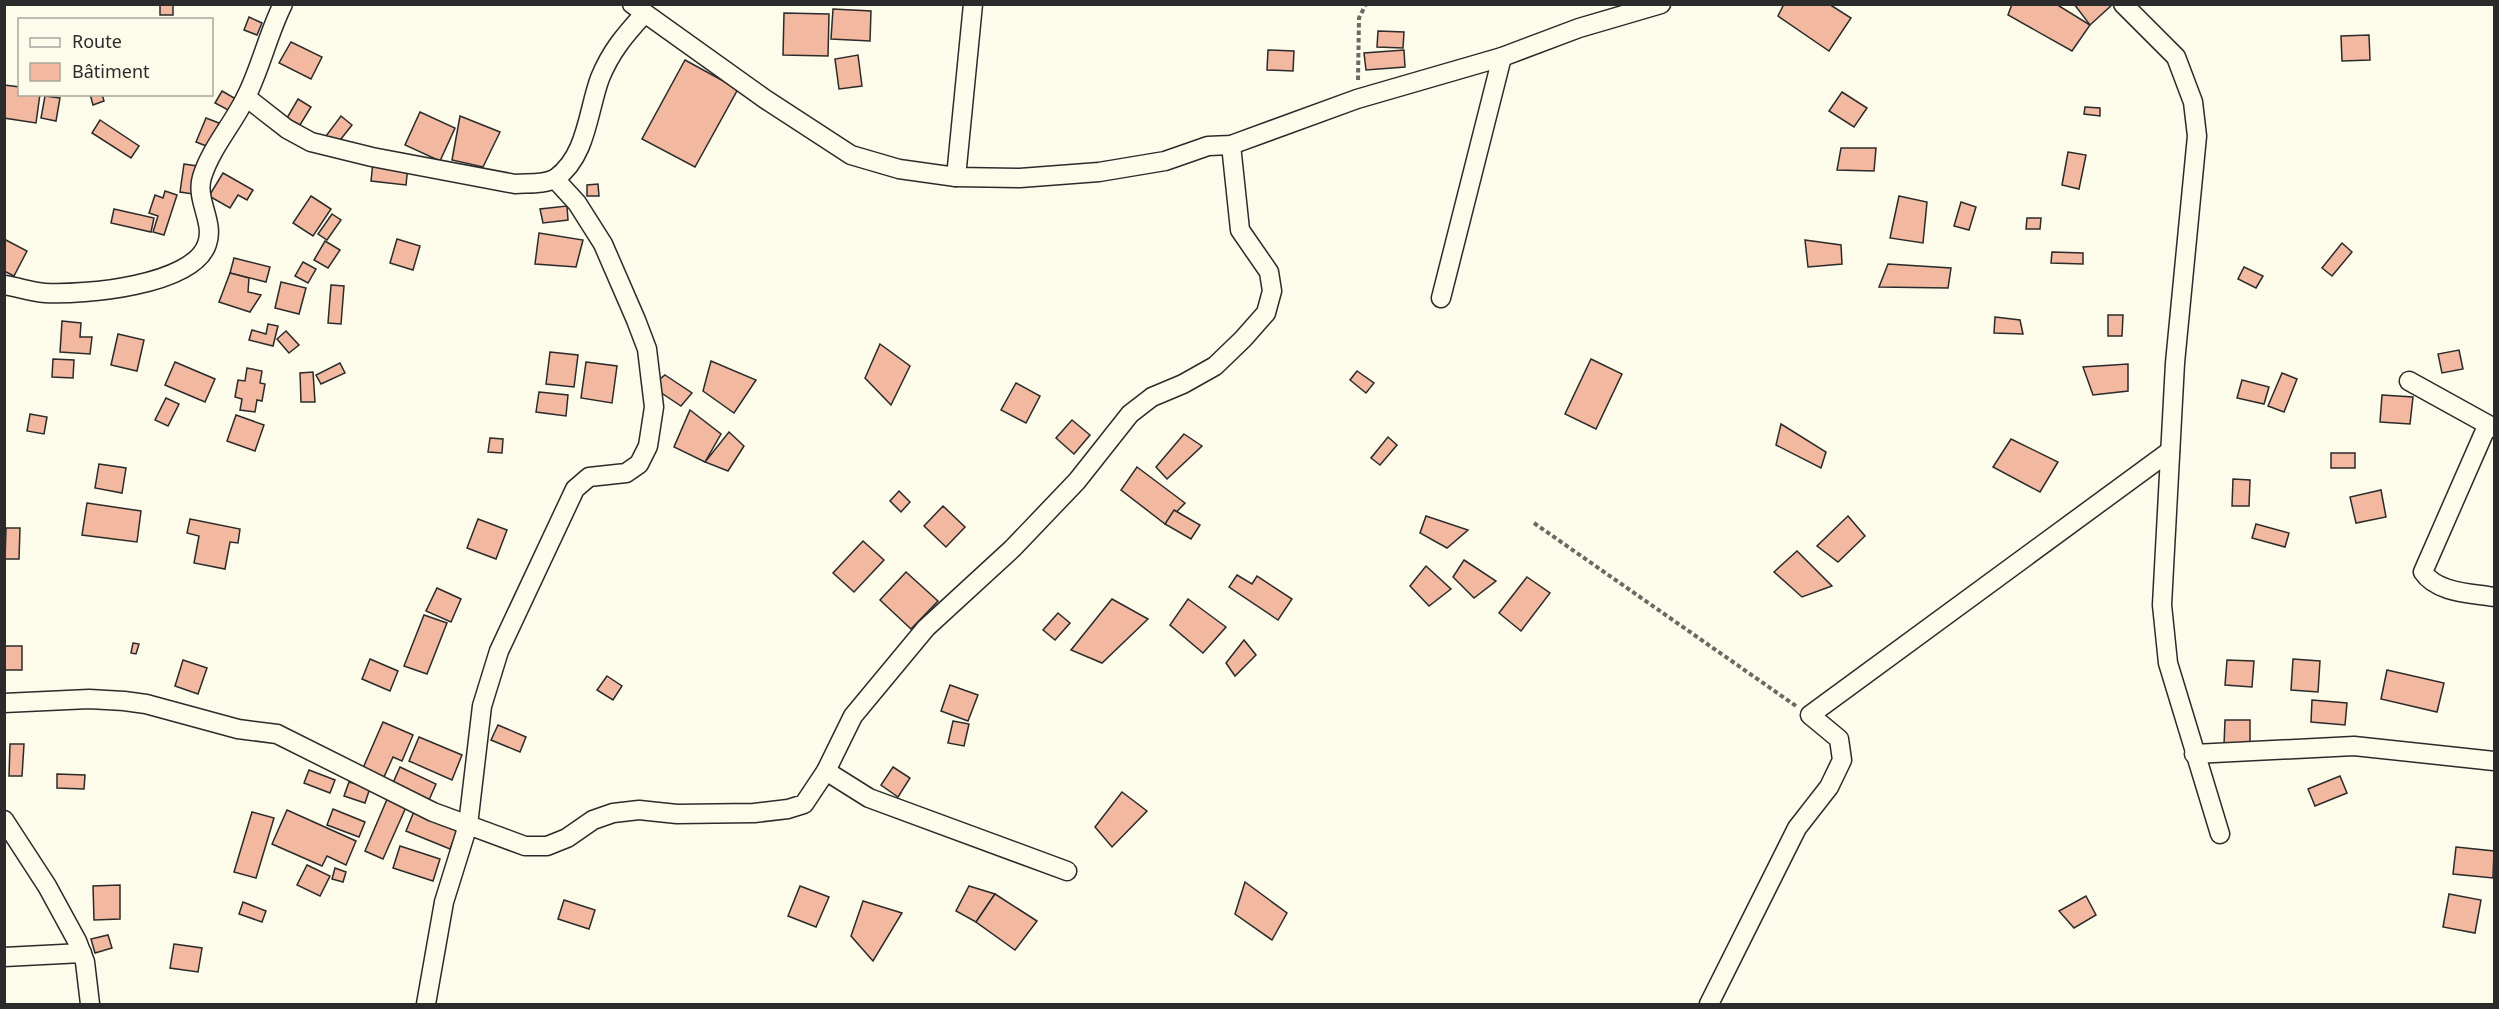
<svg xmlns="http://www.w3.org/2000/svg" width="2499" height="1009" font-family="'Noto Sans',sans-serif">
<rect width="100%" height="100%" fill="#fdfbea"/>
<g fill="#f2b8a0" stroke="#2b2b2b" stroke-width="1.5">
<rect x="160" y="4" width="13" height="11"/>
<polygon points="1784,4 1829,4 1851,18 1829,51 1778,16"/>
<polygon points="2012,4 2056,4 2090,25 2072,51 2008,15"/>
<polygon points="2074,4 2113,4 2090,25"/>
<polygon points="833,9 871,11 870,41 831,39"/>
<polygon points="784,13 829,14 828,56 783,55"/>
<polygon points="249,17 262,23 257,35 244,30"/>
<polygon points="1378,31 1404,32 1403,48 1377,47"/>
<polygon points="2369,35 2370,60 2342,61 2341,36"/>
<polygon points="291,42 322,57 311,79 279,63"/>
<polygon points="1268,50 1294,51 1293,71 1267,70"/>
<polygon points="1404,50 1405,67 1366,70 1364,53"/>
<polygon points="858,55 862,86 839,89 835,59"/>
<polygon points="685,60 738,89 695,167 642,139"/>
<polygon points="4,85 20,87 20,94 40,94 36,123 4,118"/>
<polygon points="222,91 236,99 230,111 215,103"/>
<polygon points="1842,92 1867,108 1854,127 1829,111"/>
<polygon points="90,94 102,94 104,101 93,105"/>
<polygon points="45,96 60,98 56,121 41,118"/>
<polygon points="298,99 311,107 300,125 287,118"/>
<polygon points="2085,107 2100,108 2100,116 2084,114"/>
<polygon points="420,112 455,128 440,161 405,145"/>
<polygon points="341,116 352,125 337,144 326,136"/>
<polygon points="460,116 500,132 483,167 452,160"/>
<polygon points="206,118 219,123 209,147 196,142"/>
<polygon points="100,120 139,146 131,158 92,133"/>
<polygon points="1841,148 1876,148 1874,171 1837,170"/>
<polygon points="2068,152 2086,155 2079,189 2062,185"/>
<polygon points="373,162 408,166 406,185 371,181"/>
<polygon points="184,164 197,166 193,194 180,192"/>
<polygon points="223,173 253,190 247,200 238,195 230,208 209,196"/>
<polygon points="598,184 599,196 587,196 587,185"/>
<polygon points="165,191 177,195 164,235 153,232 158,216 149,213 155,195 163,198"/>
<polygon points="311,196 331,209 313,236 293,223"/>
<polygon points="1899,196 1927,202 1923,243 1890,238"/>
<polygon points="1961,202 1976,207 1969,230 1954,226"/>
<polygon points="567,206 568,220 543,223 540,209"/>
<polygon points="114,209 154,218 151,232 111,223"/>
<polygon points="332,214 341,220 327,240 318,234"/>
<polygon points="2027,218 2041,218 2040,229 2026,229"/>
<polygon points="539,233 583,240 576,267 535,264"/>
<polygon points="4,239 27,251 14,276 4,271"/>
<polygon points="397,239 420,246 413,270 390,263"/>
<polygon points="1805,240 1841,245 1842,264 1808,267"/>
<polygon points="325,241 340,250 328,268 314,260"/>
<polygon points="2342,243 2352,252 2332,276 2322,268"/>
<polygon points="2052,252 2083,253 2083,264 2051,263"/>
<polygon points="234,258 270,267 266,282 230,273"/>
<polygon points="303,262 316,269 308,283 295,276"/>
<polygon points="1888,264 1951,268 1948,288 1879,287"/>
<polygon points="2244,267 2263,276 2256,288 2238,279"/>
<polygon points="230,273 249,278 248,292 261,295 250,312 219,302"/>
<polygon points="281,282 306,288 299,314 275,308"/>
<polygon points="331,285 344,286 341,324 328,323"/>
<polygon points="2108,315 2123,315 2122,336 2108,336"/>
<polygon points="1995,317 2020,320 2023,334 1994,333"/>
<polygon points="62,321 81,323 80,337 92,337 90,354 60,352"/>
<polygon points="268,324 278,326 273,346 249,340 252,330 266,334"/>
<polygon points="286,331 299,345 289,353 277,339"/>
<polygon points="118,334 144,340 137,371 111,365"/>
<polygon points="880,344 910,366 891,405 865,378"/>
<polygon points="2459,350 2463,369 2442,373 2438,354"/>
<polygon points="550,352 578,355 574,387 546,384"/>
<polygon points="53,359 74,360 73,378 52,377"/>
<polygon points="1591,359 1622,374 1596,429 1565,414"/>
<polygon points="711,361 756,380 734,413 703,391"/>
<polygon points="175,362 215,379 205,402 165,385"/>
<polygon points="586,362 617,366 612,403 581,398"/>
<polygon points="340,363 345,373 321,384 316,375"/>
<polygon points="2128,364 2128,391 2093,395 2083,367"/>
<polygon points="247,368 262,371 260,383 265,384 262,401 257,400 255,412 240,410 242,399 235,397 238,380 245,381"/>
<polygon points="1357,371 1374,383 1366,393 1350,380"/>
<polygon points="313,372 315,402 301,402 300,373"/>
<polygon points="2282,373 2297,379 2284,412 2268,406"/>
<polygon points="665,375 692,393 681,406 651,386"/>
<polygon points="2242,380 2269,387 2264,404 2237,398"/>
<polygon points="1016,383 1040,396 1026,423 1001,410"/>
<polygon points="539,392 568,395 566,416 536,412"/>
<polygon points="2382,395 2413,397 2410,424 2380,422"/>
<polygon points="166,398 179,404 168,426 155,420"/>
<polygon points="690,410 721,434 705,462 674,447"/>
<polygon points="30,414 47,417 44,434 27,431"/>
<polygon points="236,415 264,425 255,451 227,441"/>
<polygon points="1072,420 1090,435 1074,454 1056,438"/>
<polygon points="1781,424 1826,452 1821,468 1776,445"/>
<polygon points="729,432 744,446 728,471 705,462"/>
<polygon points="1184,434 1202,446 1167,479 1156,467"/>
<polygon points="1388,437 1397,445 1380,465 1371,458"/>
<polygon points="490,438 503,439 502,453 488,452"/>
<polygon points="2011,439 2058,462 2040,492 1993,467"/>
<rect x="2331" y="453" width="24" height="15"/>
<polygon points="99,464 126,468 122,493 95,488"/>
<polygon points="1137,467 1185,503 1165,524 1121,490"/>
<polygon points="2233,479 2250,480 2249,506 2232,506"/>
<polygon points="2381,490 2386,517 2356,523 2350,497"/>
<polygon points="899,491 910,502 901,512 890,501"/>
<polygon points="87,503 141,511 137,542 82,535"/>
<polygon points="943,506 965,527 946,547 924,526"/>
<polygon points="1174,510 1200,525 1191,539 1165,524"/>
<polygon points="1426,516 1468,530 1447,548 1420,533"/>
<polygon points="1848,516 1865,536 1838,562 1817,546"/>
<polygon points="190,519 240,529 238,543 230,542 225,569 194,563 199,536 187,533"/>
<polygon points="478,519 507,530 496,559 467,548"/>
<polygon points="2256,524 2289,533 2285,547 2252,538"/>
<polygon points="6,528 20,528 19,559 5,559"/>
<polygon points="863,541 884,560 854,592 833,573"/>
<polygon points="1797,551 1832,586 1802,597 1774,572"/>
<polygon points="1464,560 1496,581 1474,598 1453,577"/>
<polygon points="1426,566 1451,589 1429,606 1410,586"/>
<polygon points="906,572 938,601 911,629 880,600"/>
<polygon points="1237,575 1252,584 1257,576 1292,599 1278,620 1229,587"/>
<polygon points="1527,577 1550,593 1521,631 1499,613"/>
<polygon points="437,588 461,599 451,622 426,611"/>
<polygon points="1112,599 1148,619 1102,663 1071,650"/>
<polygon points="1188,599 1226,627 1203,653 1170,625"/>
<polygon points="1058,613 1070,623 1055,640 1043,630"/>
<polygon points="424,615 447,623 427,674 404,666"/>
<polygon points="1244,640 1256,655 1235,676 1226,663"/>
<polygon points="133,643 139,644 136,654 131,653"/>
<rect x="5" y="646" width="17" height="24"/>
<polygon points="370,659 398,671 390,691 362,679"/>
<polygon points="2293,659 2320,661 2318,692 2291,690"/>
<polygon points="183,660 207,668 198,694 175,686"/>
<polygon points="2227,660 2254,661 2252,687 2225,685"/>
<polygon points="2387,670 2444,683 2437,712 2381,699"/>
<polygon points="607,676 622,686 613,700 597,690"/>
<polygon points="950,685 978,695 968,721 941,711"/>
<polygon points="2312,700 2347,703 2345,725 2311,722"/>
<polygon points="2225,720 2250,720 2250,746 2224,745"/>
<polygon points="953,721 969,724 964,746 948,743"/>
<polygon points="383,722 413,735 402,761 393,757 384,777 363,768"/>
<polygon points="498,725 526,737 520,752 491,740"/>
<polygon points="419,737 462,755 452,780 409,761"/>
<polygon points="10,744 24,744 22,776 9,776"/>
<polygon points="400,767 436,784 429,800 393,783"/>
<polygon points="893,767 910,778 898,797 881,785"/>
<polygon points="309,770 335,780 330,793 304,783"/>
<polygon points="57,774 85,775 84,789 57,788"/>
<polygon points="2340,776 2347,793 2315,806 2308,789"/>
<polygon points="349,782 370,788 365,803 344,796"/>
<polygon points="1122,792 1147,811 1112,847 1095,827"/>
<polygon points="388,797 407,805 383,859 365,851"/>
<polygon points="333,809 365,822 359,837 327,825"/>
<polygon points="415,809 459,826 450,849 406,831"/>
<polygon points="287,810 356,841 346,865 327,856 322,866 272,844"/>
<polygon points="252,812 274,818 256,878 234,872"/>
<polygon points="400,846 440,859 433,881 393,868"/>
<polygon points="2456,847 2494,851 2493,878 2453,874"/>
<polygon points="307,865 330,876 320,896 297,885"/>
<polygon points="335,868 346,872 343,882 332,879"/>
<polygon points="1245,882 1287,913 1272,940 1235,914"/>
<polygon points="120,885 120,919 94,920 93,886"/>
<polygon points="800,886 829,897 816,927 788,916"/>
<polygon points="969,886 995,894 976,922 956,911"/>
<polygon points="995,894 1037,921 1015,950 976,922"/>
<polygon points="2449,894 2481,900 2475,933 2443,927"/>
<polygon points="2086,896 2096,915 2074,928 2059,911"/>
<polygon points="564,900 595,910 589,929 558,919"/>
<polygon points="863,901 902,913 873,961 851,936"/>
<polygon points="243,902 266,911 262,922 239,914"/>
<polygon points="108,935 112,948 95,953 91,939"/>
<polygon points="174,944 202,948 198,972 170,968"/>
</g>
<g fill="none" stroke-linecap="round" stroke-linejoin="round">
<g stroke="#2b2b2b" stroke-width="21">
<g id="minor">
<polyline points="632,4 765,99 851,155 899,169 956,177 1020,178 1099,172 1165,161 1208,146 1231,145 1357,99 1502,57 1579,28 1661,4"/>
<polyline points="2123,4 2176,57 2193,102 2197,136 2175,363 2162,605 2168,663 2220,834"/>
<path d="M246,97L287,129L311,142L372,157L515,184C528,183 545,185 556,178C587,156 588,110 600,78C611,51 625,35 644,14"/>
<polyline points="956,177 973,4"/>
<path d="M4,285C18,287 31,292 45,293C83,295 193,286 207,244C215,222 195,200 202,177C211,148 233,124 246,97C261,67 268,34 283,4"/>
<polyline points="1441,298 1502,57"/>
<polyline points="2409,381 2494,428"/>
<path d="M2487,426L2423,572C2437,593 2471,593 2494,597"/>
<polyline points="4,703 89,699 124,701 146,704 238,729 277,734 433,812 525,846 547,846 567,838 593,820 613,813 639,810 677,814 754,813 788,809 804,804 826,771 853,716 926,628 1013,548 1077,481 1130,414 1152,397 1183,384 1215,366 1243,339 1266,313 1272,291 1269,272 1240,230 1231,145"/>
<polyline points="2194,754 2354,746 2494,761"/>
<polyline points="826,771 869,798 1067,871"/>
<polyline points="4,820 47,886 77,941 85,962 90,1004"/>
<polyline points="4,957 82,953"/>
<polyline points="426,1004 444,902 468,825 482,706 499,651 575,489 589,477 626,473 639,464 648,446 654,407 647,349 636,320 603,244 577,203 555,179"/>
<polyline points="1709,1004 1797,828 1829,787 1842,760 1839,739 1810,715 2170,451"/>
</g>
</g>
<g stroke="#6a6964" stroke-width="4" stroke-dasharray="4.5 3" stroke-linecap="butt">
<polyline points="1358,80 1359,18 1366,4"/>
<polyline points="1534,523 1796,706"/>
</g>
<use href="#minor" stroke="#fdfbea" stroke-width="18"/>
</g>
<rect width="2499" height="1009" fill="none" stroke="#2b2b2b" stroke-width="12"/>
<rect x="18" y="18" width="195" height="78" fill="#fdfbea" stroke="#a9a89e" stroke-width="1.5"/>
<rect x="30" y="38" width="30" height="9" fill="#fdfbea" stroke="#a9a89e" stroke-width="1.5"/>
<text x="72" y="48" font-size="18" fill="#2b2b2b">Route</text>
<rect x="30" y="63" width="30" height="18" fill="#f2b8a0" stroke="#a9a89e" stroke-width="1.5"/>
<text x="72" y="78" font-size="18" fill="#2b2b2b">Bâtiment</text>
</svg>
